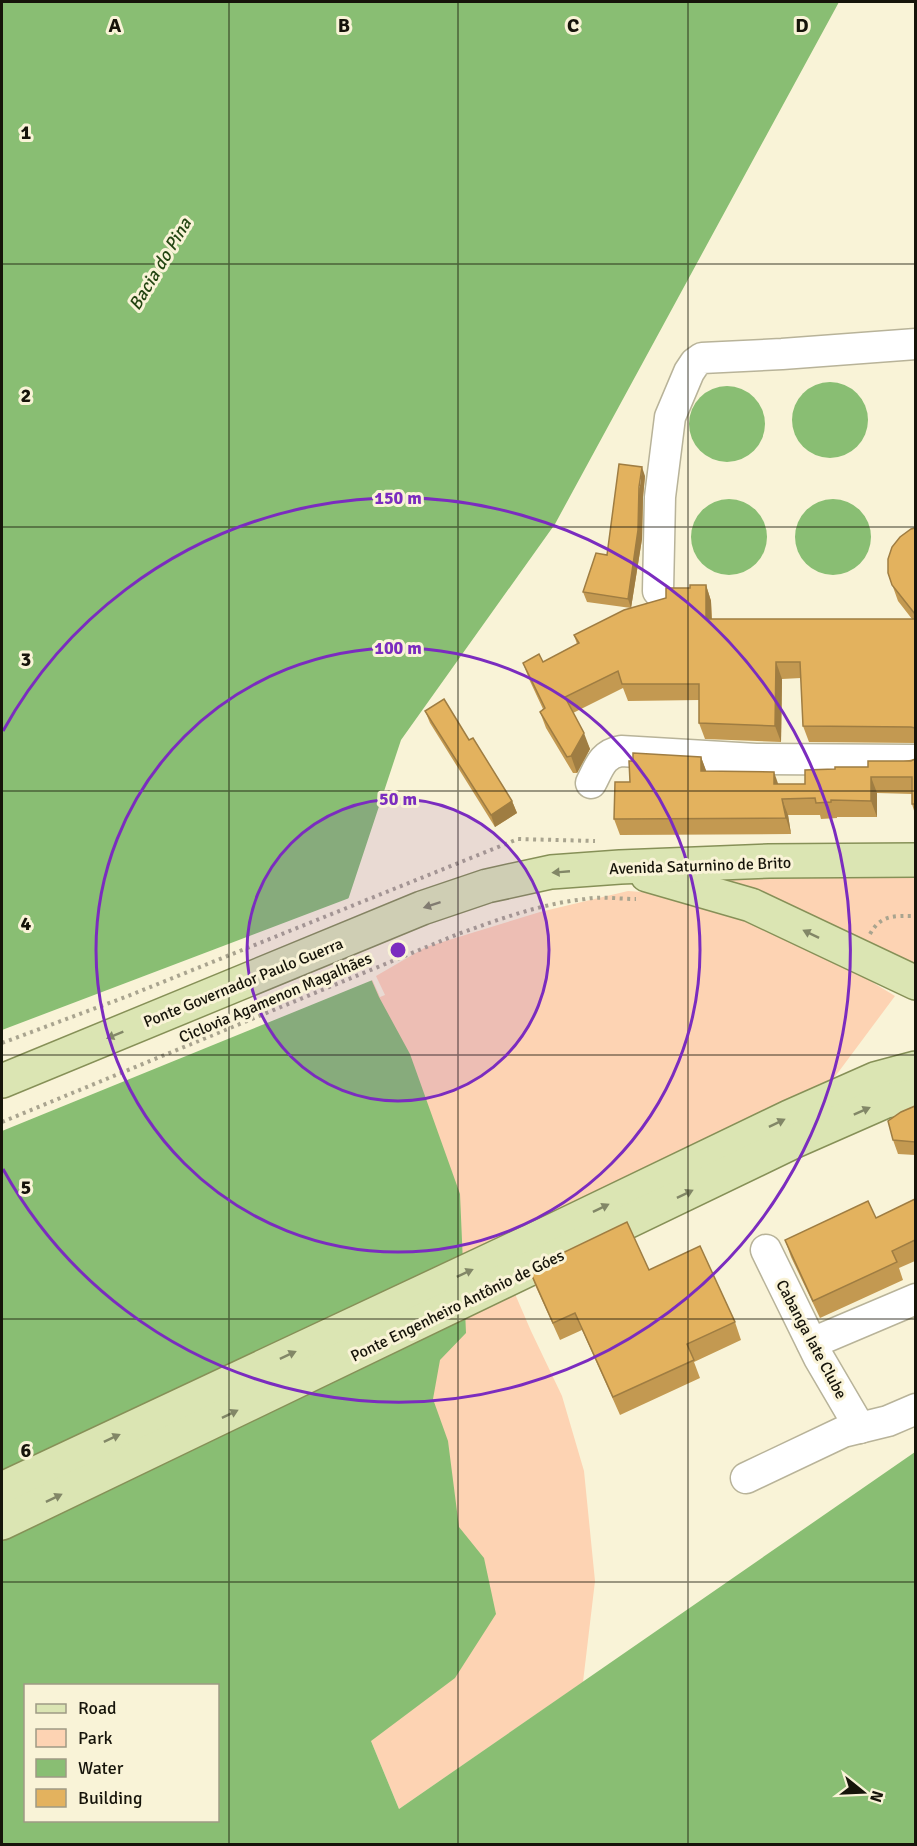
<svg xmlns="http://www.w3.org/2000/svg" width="917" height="1846" font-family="Signika,sans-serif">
<rect width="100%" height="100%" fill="#f9f3d7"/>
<g fill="#fdd3b3">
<polygon points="692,872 915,873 915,971 886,953 794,906 756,890"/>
<polygon points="628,891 682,895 782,927 895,996 834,1078 699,1147 549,1213 493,1243 531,1331 562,1396 584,1471 595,1581 583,1682 399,1809 371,1741 343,915 380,997 385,995 376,976 426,947 540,912"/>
</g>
<g fill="#89be73" fill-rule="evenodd">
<path d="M2,2H839L555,524L401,740L343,915L379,997L410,1054L460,1194L466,1333L440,1360L433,1399L448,1441L459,1527L484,1558L496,1614L455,1678L371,1741L399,1809L915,1452V1844H2ZM26,1686H218V1820H26Z"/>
<circle cx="830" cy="420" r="38"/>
<circle cx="727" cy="424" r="38"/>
<circle cx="729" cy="537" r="38"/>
<circle cx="833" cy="537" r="38"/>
</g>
<polygon fill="#f9f3d7" points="352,897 346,915 375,979 2,1131 2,1030"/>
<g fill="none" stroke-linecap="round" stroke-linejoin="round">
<g stroke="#b8b399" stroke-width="33">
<g id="minor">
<polyline points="658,591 660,497 670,417 689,372 695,363 702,358 782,354 916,344"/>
<path d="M591,783C599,768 602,754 621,751L756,759L916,760"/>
<polyline points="766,1250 819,1358 860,1428"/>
<polyline points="812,1343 916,1299"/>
<polyline points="746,1478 843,1432 888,1421 916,1409"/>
</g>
</g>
<g stroke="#869057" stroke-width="36">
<g id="major">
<polyline points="647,875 751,905 916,983"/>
<polyline points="2,1081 422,908 487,886 551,872 620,867 769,861 916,860"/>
<polyline points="2,1489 548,1233 789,1117 875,1079 916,1068"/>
<polyline points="2,1523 795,1141 886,1101 916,1095"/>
</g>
</g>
<g stroke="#a9a48f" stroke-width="4" stroke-dasharray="3 4.5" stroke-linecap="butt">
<path d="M870,934C881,914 895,916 916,916"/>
<polyline points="2,1043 128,996 518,839 595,841"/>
<path d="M2,1122L458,934C500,919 540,904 585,899C601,896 619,899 636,899"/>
</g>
<use href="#minor" stroke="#fff" stroke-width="30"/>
<use href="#major" stroke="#dbe5b3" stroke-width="33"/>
</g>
<g fill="#c39951">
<polygon points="645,476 643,497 642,539 631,608 666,598 690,588 706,585 711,601 712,619 912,619 898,601 888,573 915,528 915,743 809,742 803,726 801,678 782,679 781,742 705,739 699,723 699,700 628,701 623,688 573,713 590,749 577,773 573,773 546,728 540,712 543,709 529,679 523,663 543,662 577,644 574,635 631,608 587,602 583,592 607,555"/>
<polygon points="425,711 469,740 512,801 517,813 495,827 430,723"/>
<polygon points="701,757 706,771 779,784 805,784 868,767 915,759 915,814 912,804 912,794 877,793 877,817 837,817 837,818 821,819 820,815 788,815 791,834 620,835 614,819 630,782"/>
<polygon points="915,1106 915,1155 898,1154 893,1140"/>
<polygon points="915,1199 915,1261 899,1268 903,1280 820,1318 791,1257 785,1240 876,1218"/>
<polygon points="529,1269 649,1270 735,1322 741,1340 694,1362 700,1378 620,1415 582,1330 560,1340 536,1287"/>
</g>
<g fill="#9f7d42">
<polygon points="642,467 645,476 643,497 642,539 631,608 628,599"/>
<polygon points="706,585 711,601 712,635 706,619"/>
<polygon points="776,662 782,679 781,742 775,726"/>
<polygon points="584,733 590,749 577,773 571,756"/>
<polygon points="701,757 707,773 701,771"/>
<polygon points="774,772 780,789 774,784"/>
<polygon points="871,777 877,793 877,817 871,801"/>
<polygon points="782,799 788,815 791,834 786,818"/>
<polygon points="512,801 517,813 495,827 491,815"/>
</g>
<g fill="#e3b25e" stroke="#9f7d42" stroke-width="1.5">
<polygon points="619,464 642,467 639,487 638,530 628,599 583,592 596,553 607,555"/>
<polygon points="915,528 915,614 892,585 888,573 888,559 892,547 900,537 911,529"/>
<polygon points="690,585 706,585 706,619 915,619 915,728 911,727 803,726 800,662 776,662 775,726 699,723 699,684 622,684 618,671 565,697 584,733 571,756 567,757 540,712 545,708 523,663 539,654 543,662 579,643 574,635 624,610 666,598 666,588 690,588"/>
<polygon points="444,699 469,740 473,738 512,801 491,815 425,711"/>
<polygon points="633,753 701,757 701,771 774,772 774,784 805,784 805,770 835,769 835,767 868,767 868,761 911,761 915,759 915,804 912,804 912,777 871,777 871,801 831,800 831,802 816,803 815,798 782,799 786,818 614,819 615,782 630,782 629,761 633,761"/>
<polygon points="915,1106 915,1142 893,1140 888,1121 901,1112"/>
<polygon points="915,1199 915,1240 892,1251 897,1262 813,1301 785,1240 868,1201 876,1218"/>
<polygon points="627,1222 649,1270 700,1246 735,1322 687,1344 694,1360 613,1397 575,1313 553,1323 529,1269"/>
</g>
<defs><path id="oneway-solid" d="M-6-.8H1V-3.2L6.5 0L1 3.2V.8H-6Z" transform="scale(1.5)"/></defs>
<g fill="#828767">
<use href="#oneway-solid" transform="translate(561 872) rotate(175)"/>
<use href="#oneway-solid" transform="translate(432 905) rotate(162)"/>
<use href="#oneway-solid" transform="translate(811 934) rotate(-154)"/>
<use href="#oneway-solid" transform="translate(115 1035) rotate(158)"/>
<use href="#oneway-solid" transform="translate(862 1111) rotate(-24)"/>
<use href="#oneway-solid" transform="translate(777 1123) rotate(-26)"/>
<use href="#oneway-solid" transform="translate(685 1194) rotate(-26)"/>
<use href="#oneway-solid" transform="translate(601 1208) rotate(-26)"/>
<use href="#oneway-solid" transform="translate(465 1273) rotate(-25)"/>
<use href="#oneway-solid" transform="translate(288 1355) rotate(-25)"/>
<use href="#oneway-solid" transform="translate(230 1414) rotate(-26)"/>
<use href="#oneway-solid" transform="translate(112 1438) rotate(-25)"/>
<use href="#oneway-solid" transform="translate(54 1498) rotate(-26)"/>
</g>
<path fill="none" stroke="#16140a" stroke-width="1.5" stroke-opacity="0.55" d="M229,2V1844M458,2V1844M688,2V1844M2,264H916M2,527H916M2,791H916M2,1055H916M2,1319H916M2,1582H916"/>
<circle cx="398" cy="950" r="151" fill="#7b2cbf" fill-opacity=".12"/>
<g fill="none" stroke="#7b2cbf" stroke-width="3">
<circle cx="398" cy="950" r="151"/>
<circle cx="398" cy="950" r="302"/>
<path d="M3 731A452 452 0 1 1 3 1169"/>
</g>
<g text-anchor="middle" stroke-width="6" stroke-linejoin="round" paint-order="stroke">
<g font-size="16" fill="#16140a" stroke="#f9f3d7">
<text transform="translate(700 865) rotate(-2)" y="6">Avenida Saturnino de Brito</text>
<text transform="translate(243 982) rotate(-22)" y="6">Ponte Governador Paulo Guerra</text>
<text transform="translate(275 997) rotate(-23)" y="6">Ciclovia Agamenon Magalhães</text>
<text transform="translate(457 1305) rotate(-26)" y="6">Ponte Engenheiro Antônio de Góes</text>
<text transform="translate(812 1339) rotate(62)" y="6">Cabanga Iate Clube</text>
</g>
<g font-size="18" font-style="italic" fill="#234512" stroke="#f9f3d7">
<text transform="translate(160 264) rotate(-59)" y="6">Bacia do Pina</text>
</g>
</g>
<g font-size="20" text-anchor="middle" font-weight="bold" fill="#16140a" stroke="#f9f3d7" stroke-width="6" stroke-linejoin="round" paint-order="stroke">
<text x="115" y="32">A</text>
<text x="344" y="32">B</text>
<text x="573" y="32">C</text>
<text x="802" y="32">D</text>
<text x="26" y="139">1</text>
<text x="26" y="402">2</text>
<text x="26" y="666">3</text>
<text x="26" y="930">4</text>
<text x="26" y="1194">5</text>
<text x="26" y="1457">6</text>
</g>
<circle cx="398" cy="950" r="9" fill="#7b2cbf" stroke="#f9f3d7" stroke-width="3"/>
<g font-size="18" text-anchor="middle" font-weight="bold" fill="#7b2cbf" stroke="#f9f3d7" stroke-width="6" stroke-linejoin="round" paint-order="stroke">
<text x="398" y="504">150 m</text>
<text x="398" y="654">100 m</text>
<text x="398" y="805">50 m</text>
</g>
<rect width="917" height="1846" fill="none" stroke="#16140a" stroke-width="6"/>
<rect x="24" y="1684" width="195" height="138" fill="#f9f3d7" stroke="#9e9a85" stroke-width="1.5"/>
<rect x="36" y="1704" width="30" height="9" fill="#dbe5b3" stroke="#9e9a85" stroke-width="1.5"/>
<text x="78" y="1714" font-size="18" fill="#16140a">Road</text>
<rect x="36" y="1729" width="30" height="18" fill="#fdd3b3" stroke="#9e9a85" stroke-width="1.5"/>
<text x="78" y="1744" font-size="18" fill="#16140a">Park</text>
<rect x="36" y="1759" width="30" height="18" fill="#89be73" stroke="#9e9a85" stroke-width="1.5"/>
<text x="78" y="1774" font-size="18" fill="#16140a">Water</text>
<rect x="36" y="1789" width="30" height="18" fill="#e3b25e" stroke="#9e9a85" stroke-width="1.5"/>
<text x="78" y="1804" font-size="18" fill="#16140a">Building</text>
<g transform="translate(863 1792) rotate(108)" stroke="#f9f3d7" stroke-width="4.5" paint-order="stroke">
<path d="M0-4.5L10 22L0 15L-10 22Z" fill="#16140a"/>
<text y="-9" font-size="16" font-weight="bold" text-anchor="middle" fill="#16140a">N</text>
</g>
</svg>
